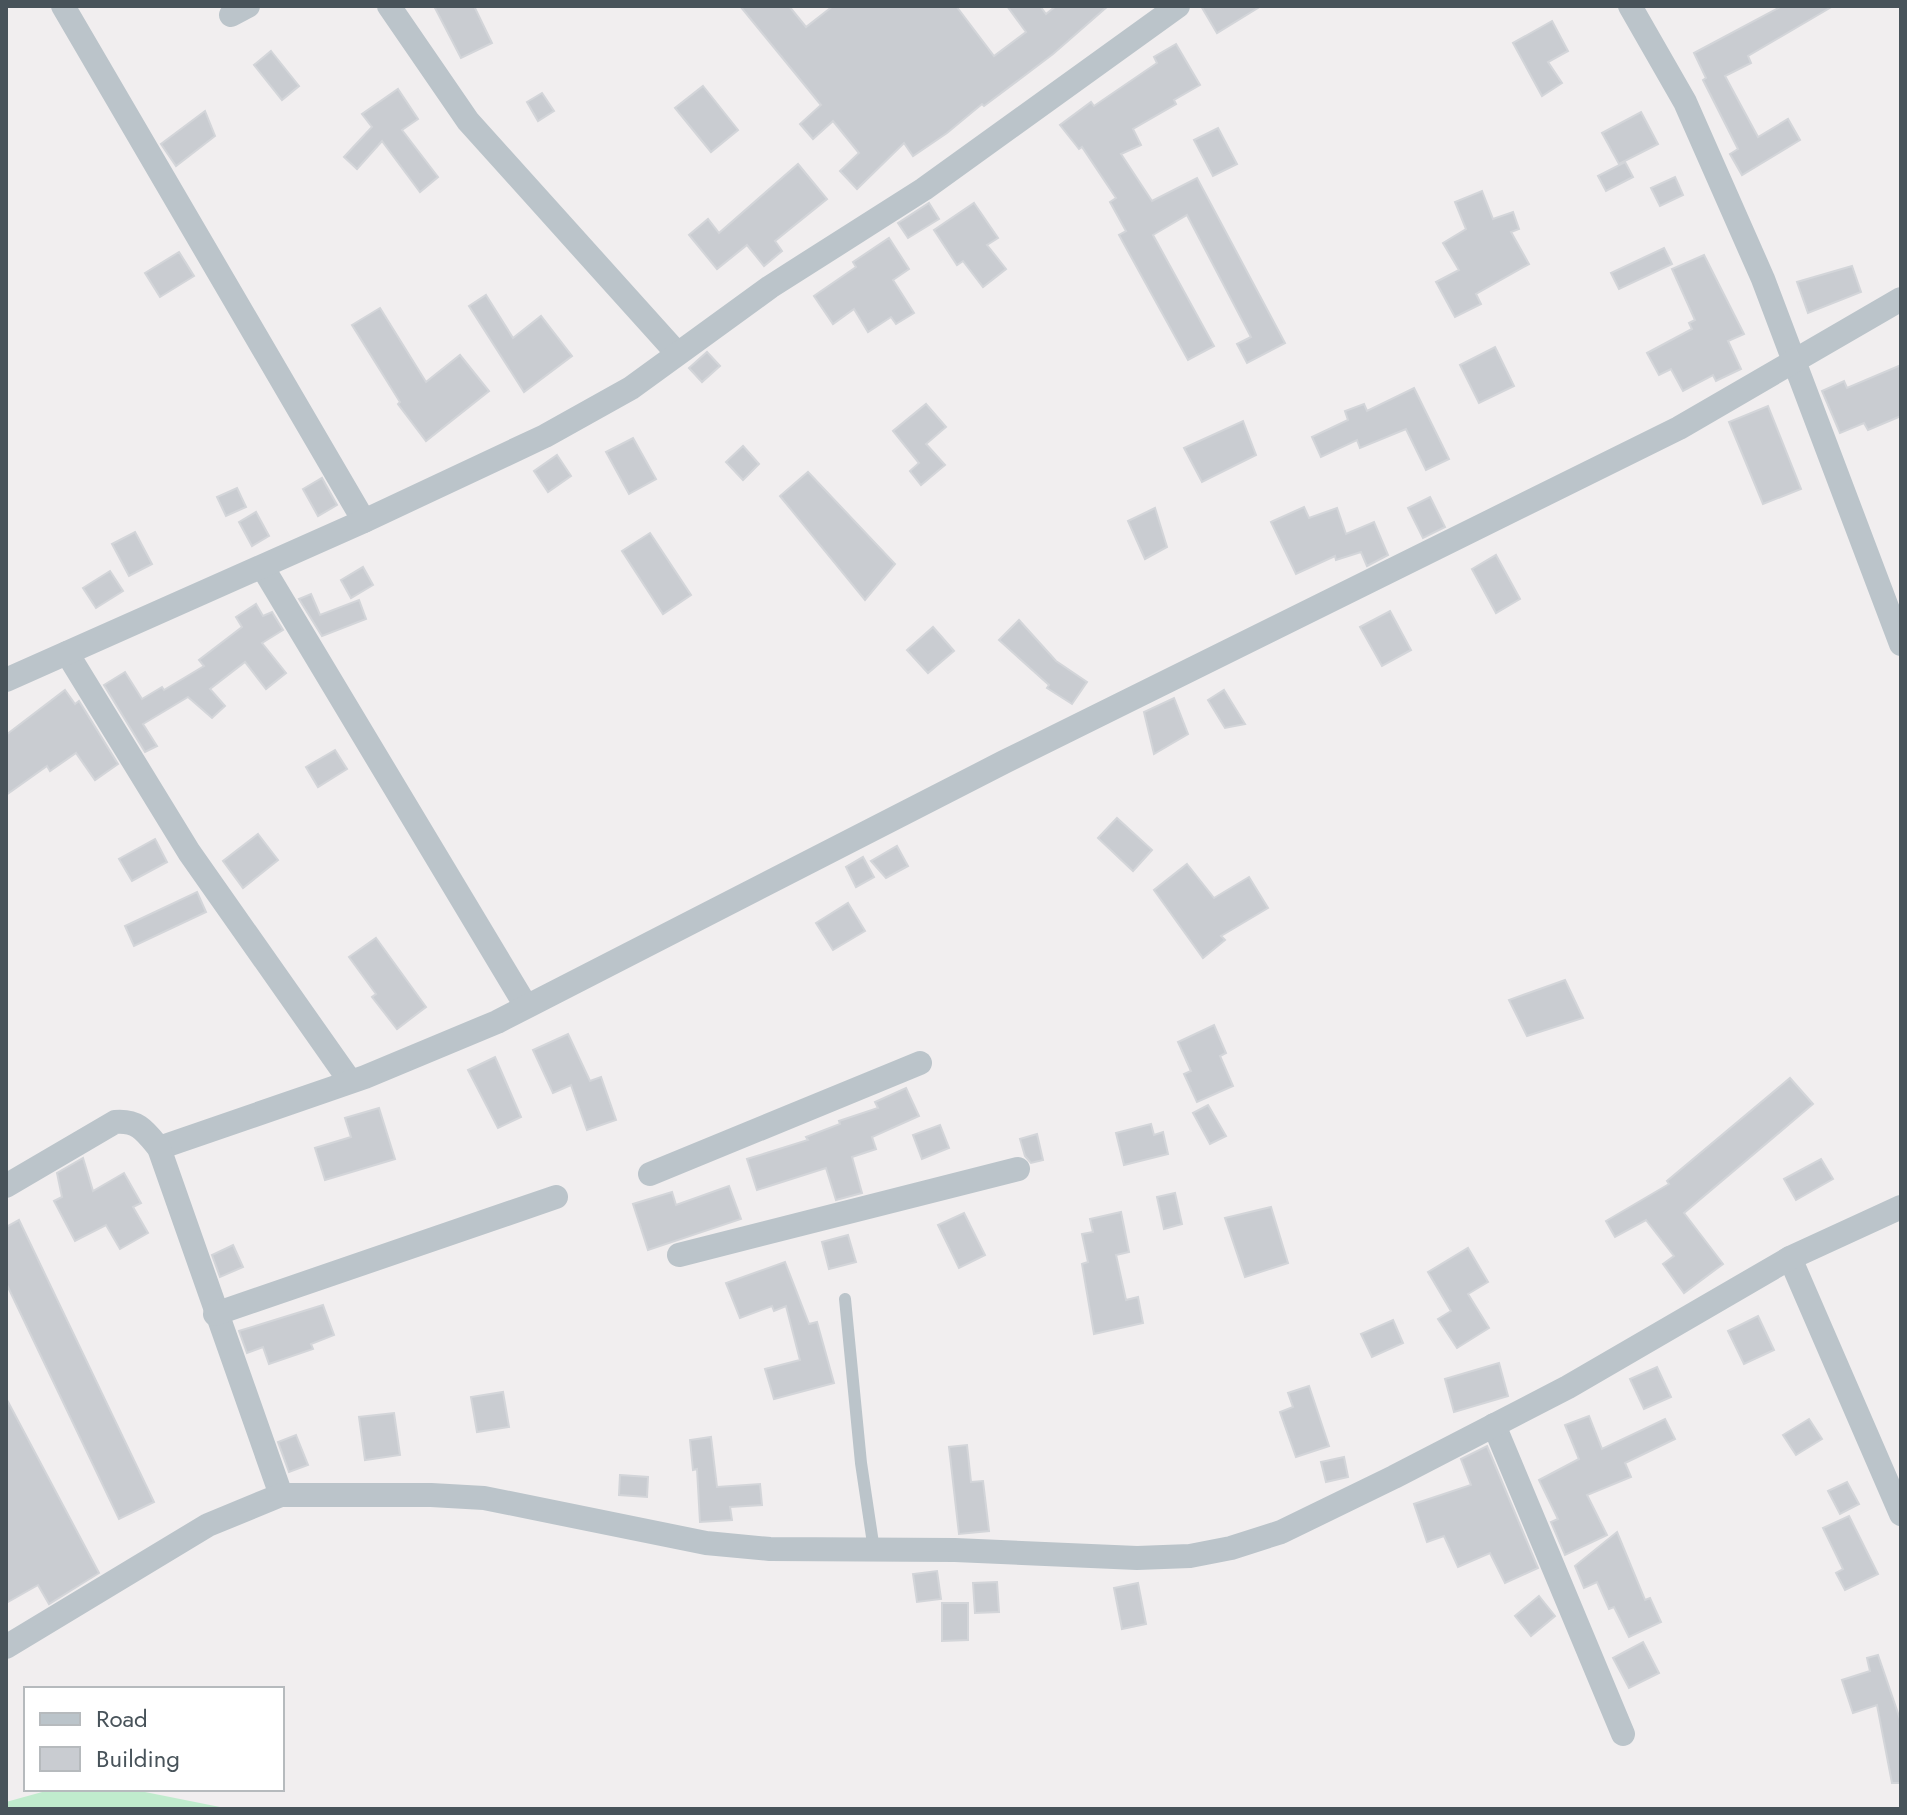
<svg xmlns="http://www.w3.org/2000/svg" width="1907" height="1815" font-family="Jost,sans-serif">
<rect width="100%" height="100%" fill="#f1eeef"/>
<polygon fill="#c0ebcd" points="53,1789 130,1789 230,1809 6,1809 6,1802"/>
<g fill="#c9ccd1" stroke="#d3d5d9" stroke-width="2">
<polygon points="434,6 474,6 492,43 461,58"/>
<polygon points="740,6 789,6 806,27 833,6 956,6 994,56 1026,32 1007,6 1040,6 1046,14 1056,6 1108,6 1053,54 984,106 982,104 947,133 913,156 904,143 857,189 840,171 859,153 833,121 813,139 800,124 821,105"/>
<polygon points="1201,6 1261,6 1217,33"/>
<polygon points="1782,6 1833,6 1748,56 1751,63 1725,76 1758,137 1788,119 1800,140 1742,175 1730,154 1738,149 1703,80 1706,78 1694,53"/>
<polygon points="1552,21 1568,51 1548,62 1562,83 1542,96 1513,43"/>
<polygon points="1176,44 1200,85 1174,100 1176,104 1133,129 1141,145 1121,154 1152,201 1197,178 1285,343 1247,363 1237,344 1251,337 1187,215 1153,235 1214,346 1188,360 1119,235 1126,231 1110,202 1116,198 1082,147 1079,149 1060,125 1091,102 1094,106 1157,63 1154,57"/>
<polygon points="271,51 299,86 282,100 254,65"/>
<polygon points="703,86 738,130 711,152 675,108"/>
<polygon points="398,89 418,119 402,130 438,177 420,192 382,141 357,169 344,157 372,127 362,114"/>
<polygon points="542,93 554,111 538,121 527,102"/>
<polygon points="205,111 215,136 176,166 161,144"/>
<polygon points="1641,112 1658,144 1619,164 1602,133"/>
<polygon points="1218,128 1237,164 1213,176 1194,140"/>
<polygon points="1625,162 1633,177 1606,191 1598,176"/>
<polygon points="798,164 827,199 775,241 782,251 764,266 747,245 717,269 689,235 708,219 719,233"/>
<polygon points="1675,177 1683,195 1660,206 1651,188"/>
<polygon points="1482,191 1493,219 1513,212 1519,229 1511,232 1529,264 1476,294 1481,304 1455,317 1436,282 1459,270 1443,243 1466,229 1455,202"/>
<polygon points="929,203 939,219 908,238 898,223"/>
<polygon points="974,203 998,238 987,245 1006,269 983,287 963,261 957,265 934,230"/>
<polygon points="889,238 909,269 893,280 914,313 896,324 891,317 868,332 854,309 833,324 814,296 856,267 853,262"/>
<polygon points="1664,248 1672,264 1619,289 1611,273"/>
<polygon points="179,252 194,276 160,297 145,273"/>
<polygon points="1704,255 1744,334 1728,341 1741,369 1716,381 1713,375 1683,391 1671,369 1659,375 1647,353 1692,329 1689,323 1695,320 1672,269"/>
<polygon points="1852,266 1861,292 1808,313 1797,282"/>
<polygon points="486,295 513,338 541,316 572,356 524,392 469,306"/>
<polygon points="380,308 426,382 460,355 489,391 426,441 398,404 400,402 352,325"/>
<polygon points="1495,347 1514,386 1479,403 1460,365"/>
<polygon points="707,352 720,366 702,382 689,368"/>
<polygon points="1901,365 1901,416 1868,430 1864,423 1840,433 1822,391 1844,381 1847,388"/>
<polygon points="1414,388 1449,459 1426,470 1406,429 1360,448 1357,440 1321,457 1312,437 1348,420 1345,411 1364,404 1367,411"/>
<polygon points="926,404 946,427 926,444 945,465 921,485 910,471 919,463 893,431"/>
<polygon points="1768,406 1801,489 1763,504 1729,422"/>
<polygon points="1243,421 1256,455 1202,482 1184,448"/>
<polygon points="633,438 656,479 629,494 606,452"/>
<polygon points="743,446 759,464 743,480 726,462"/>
<polygon points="557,455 571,476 548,492 534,471"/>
<polygon points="808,472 895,564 865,600 780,496"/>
<polygon points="322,478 337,505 318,516 303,489"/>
<polygon points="237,488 246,507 226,516 217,497"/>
<polygon points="1430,497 1445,527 1423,538 1408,508"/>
<polygon points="1304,507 1309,518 1337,508 1346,534 1374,522 1388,555 1367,566 1361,552 1336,560 1335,556 1296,574 1271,522"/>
<polygon points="1155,508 1167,547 1145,559 1128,521"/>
<polygon points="256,512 269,536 252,546 239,522"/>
<polygon points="135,532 152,564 129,576 112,544"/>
<polygon points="650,533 691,595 663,614 622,551"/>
<polygon points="1496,555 1520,599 1496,613 1472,569"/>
<polygon points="363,567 373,585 351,598 341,580"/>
<polygon points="110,571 123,591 96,608 83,588"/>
<polygon points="311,594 320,615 359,600 366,619 322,636 299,599"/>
<polygon points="256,604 263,616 272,612 283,630 262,643 286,673 266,689 245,662 210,689 225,706 212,718 188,697 143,724 157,746 145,752 104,685 125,672 142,699 162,687 164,690 204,666 199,660 242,627 236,617"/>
<polygon points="1390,611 1411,650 1382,666 1360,627"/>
<polygon points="1019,620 1056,661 1087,682 1072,704 1047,688 1049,685 999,640"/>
<polygon points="933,627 954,651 928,673 907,650"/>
<polygon points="65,690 75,704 79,701 118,764 95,780 76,753 50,771 47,766 6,795 6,735"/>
<polygon points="1224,690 1245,724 1225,728 1208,700"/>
<polygon points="1174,698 1188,734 1154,754 1144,712"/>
<polygon points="335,750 347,769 318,787 306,767"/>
<polygon points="1117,818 1152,850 1133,871 1098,838"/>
<polygon points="258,834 278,860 243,888 223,861"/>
<polygon points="155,839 167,862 132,881 119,859"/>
<polygon points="897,846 908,866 886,878 871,861"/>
<polygon points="863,857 874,877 856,887 846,867"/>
<polygon points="1187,864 1214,898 1249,877 1268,908 1221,936 1225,940 1203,958 1154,890"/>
<polygon points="197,892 206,912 134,946 125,926"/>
<polygon points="848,903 865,931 833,950 816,923"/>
<polygon points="376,938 426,1007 397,1029 372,997 376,994 349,957"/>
<polygon points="1565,980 1583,1018 1527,1036 1509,1000"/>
<polygon points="1214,1025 1226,1053 1220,1056 1233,1086 1197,1102 1184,1074 1191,1071 1178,1042"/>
<polygon points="568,1034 590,1081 601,1077 616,1120 587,1130 571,1085 553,1093 533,1050"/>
<polygon points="495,1057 521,1117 498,1128 468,1070"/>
<polygon points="1790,1078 1813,1104 1684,1213 1723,1264 1684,1293 1663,1264 1674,1256 1646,1220 1615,1237 1606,1221 1669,1184 1667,1181"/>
<polygon points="906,1088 919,1116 872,1137 876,1149 852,1157 862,1193 836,1200 826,1168 757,1190 747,1159 808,1140 806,1137 840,1124 839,1121 878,1108 875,1102"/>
<polygon points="1208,1105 1226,1136 1210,1144 1193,1113"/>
<polygon points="379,1108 395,1159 325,1180 315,1148 351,1137 345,1118"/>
<polygon points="1151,1124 1154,1135 1163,1132 1168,1154 1124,1165 1116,1133"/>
<polygon points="940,1125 949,1148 922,1159 913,1135"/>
<polygon points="1037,1134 1043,1160 1031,1163 1025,1156 1020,1139"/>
<polygon points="83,1158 93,1191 124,1173 141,1203 133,1207 148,1233 120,1249 106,1225 75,1241 54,1201 62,1197 57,1173"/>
<polygon points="1821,1159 1833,1179 1796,1200 1784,1179"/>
<polygon points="729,1186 741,1219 648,1250 633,1204 672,1192 676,1205"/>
<polygon points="1175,1193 1182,1224 1164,1229 1157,1197"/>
<polygon points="1271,1207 1288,1263 1245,1277 1225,1218"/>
<polygon points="1121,1212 1129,1252 1116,1255 1126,1300 1138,1297 1143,1323 1094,1334 1082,1264 1088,1262 1082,1234 1093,1232 1090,1219"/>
<polygon points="964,1213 985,1255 959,1268 938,1225"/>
<polygon points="19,1220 154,1502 119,1519 6,1283 6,1227"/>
<polygon points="848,1235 856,1262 829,1269 822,1242"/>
<polygon points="233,1245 243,1267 220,1277 212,1255"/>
<polygon points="1468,1248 1488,1282 1468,1294 1489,1328 1457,1348 1438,1319 1451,1311 1428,1272"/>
<polygon points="785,1262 809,1324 817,1322 834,1383 774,1399 765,1369 800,1360 786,1306 774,1311 772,1306 740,1318 726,1283"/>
<polygon points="323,1305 334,1335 311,1344 313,1349 269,1364 263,1347 247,1353 239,1331"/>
<polygon points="1758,1316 1774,1350 1744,1364 1728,1331"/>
<polygon points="1393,1320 1403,1343 1372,1357 1361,1334"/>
<polygon points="1499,1363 1508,1396 1454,1412 1445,1379"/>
<polygon points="1657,1367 1671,1397 1644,1409 1630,1379"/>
<polygon points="1309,1386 1329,1446 1296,1457 1280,1412 1293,1407 1288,1393"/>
<polygon points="503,1392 509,1427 477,1432 471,1397"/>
<polygon points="6,1398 99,1573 49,1604 38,1585 6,1603"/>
<polygon points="394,1413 400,1455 365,1460 359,1417"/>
<polygon points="1589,1416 1602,1449 1665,1419 1675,1439 1625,1463 1631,1477 1587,1495 1607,1535 1565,1555 1551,1522 1558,1519 1539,1480 1579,1459 1565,1425"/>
<polygon points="1809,1419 1822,1439 1796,1455 1783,1435"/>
<polygon points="296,1435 308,1465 289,1472 278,1442"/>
<polygon points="711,1437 717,1487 760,1484 762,1505 730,1507 732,1520 700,1522 697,1469 693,1470 690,1440"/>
<polygon points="967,1445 971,1482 983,1481 989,1531 959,1534 949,1447"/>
<polygon points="1487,1446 1538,1568 1505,1583 1490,1553 1458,1567 1444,1536 1427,1542 1414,1504 1471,1485 1461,1459"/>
<polygon points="1344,1457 1348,1477 1326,1482 1321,1462"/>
<polygon points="620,1475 648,1477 647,1497 619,1495"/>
<polygon points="1847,1482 1859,1504 1840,1514 1828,1491"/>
<polygon points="1849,1516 1878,1574 1845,1590 1836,1573 1843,1569 1823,1528"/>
<polygon points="1617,1532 1645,1600 1650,1598 1661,1622 1629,1637 1614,1607 1609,1609 1597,1582 1584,1588 1575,1566"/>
<polygon points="937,1571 941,1599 917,1602 913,1574"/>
<polygon points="997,1582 999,1612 975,1613 973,1583"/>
<polygon points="1138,1583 1146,1624 1122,1629 1114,1588"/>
<polygon points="1539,1596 1555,1616 1531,1636 1515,1616"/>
<polygon points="942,1603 968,1603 968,1640 942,1641"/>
<polygon points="1643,1642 1659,1673 1629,1688 1613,1658"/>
<polygon points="1878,1655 1901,1722 1901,1783 1892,1783 1877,1705 1853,1713 1842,1680 1870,1671 1867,1658"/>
</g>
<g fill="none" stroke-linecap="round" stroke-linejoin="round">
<polyline stroke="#bbc4ca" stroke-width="12" points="845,1299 861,1463 874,1550"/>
<g stroke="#bbc4ca" stroke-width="24">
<polyline points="63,6 364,521"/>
<polyline points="389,6 468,121 676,352"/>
<polyline points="1630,6 1685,102 1763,279 1901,644"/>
<polyline points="231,15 248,6"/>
<polyline points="263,568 526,1006"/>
<polyline points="67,653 189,852 350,1081"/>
<polyline points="6,680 364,521 545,436 631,388 770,287 924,189 1178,6"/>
<polyline points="159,1148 365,1077 497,1022 1004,762 1679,428 1901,299"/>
<polyline points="650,1174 920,1063"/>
<path d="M6,1186L115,1122C138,1120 145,1131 159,1148L281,1495"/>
<polyline points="679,1255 1018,1169"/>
<polyline points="1790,1258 1901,1514"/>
<polyline points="215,1314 556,1197"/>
<polyline points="1494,1425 1623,1734"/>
<polyline points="6,1647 208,1525 281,1495 431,1495 484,1498 706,1543 770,1549 955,1550 1137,1558 1190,1556 1231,1548 1281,1532 1394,1477 1568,1387 1790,1258 1901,1207"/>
</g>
</g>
<rect width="1907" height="1815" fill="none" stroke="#48535a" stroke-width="16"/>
<rect x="24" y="1687" width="260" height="104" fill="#ffffff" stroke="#b6babd" stroke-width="2"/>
<rect x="40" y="1713" width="40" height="12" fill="#bbc4ca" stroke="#b6babd" stroke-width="2"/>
<text x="96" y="1727" font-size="24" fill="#48535a">Road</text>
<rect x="40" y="1747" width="40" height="24" fill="#c9ccd1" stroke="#b6babd" stroke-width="2"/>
<text x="96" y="1767" font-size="24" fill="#48535a">Building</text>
</svg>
